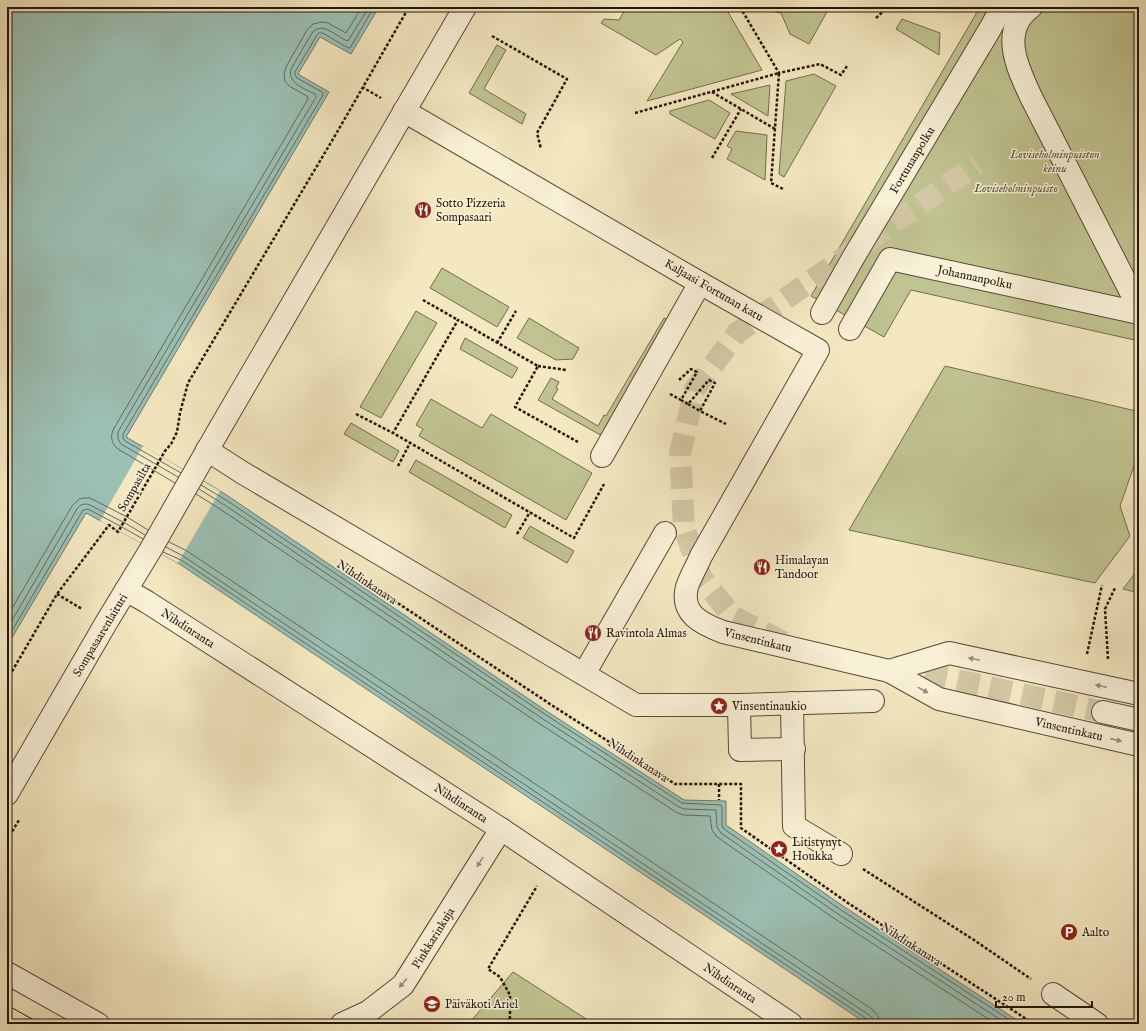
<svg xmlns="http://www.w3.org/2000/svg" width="1146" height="1031" font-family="'IM FELL English',serif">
<rect width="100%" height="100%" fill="#f4e8c1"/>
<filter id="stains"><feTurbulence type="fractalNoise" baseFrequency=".005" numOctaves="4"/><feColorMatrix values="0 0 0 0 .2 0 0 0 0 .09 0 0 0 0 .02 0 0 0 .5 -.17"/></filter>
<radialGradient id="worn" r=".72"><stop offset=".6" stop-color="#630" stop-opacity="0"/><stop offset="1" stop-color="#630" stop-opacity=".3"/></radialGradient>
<g fill="#c0c490" stroke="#726c4e">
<polygon points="725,7 762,70 647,101 683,42 680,39 656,55 601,23 604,19 619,20 626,8"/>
<polygon points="749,7 827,7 829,8 809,44 790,34 781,13"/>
<polygon points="980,7 1139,7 1139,341 911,290 884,337 811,296"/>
<polygon points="902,19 940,33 939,55 896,29"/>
<polygon points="497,45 506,50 484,89 526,114 522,124 469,93"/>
<polygon points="814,74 836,86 784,177 779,174 786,81"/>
<polygon points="770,85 768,116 731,94"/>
<polygon points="709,100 730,113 715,139 670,114 670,111"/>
<polygon points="736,131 767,135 765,180 727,159 732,149 727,146"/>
<polygon points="442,268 509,307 497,327 430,288"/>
<polygon points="416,311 437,323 381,418 360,407"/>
<polygon points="529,318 579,348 573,359 556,360 517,338"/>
<polygon points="664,318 670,322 604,437 538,400 551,378 559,382 556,388 558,389 552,399 598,426 604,415 606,416"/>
<polygon points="465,338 518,368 512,378 460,349"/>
<polygon points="945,366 1136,411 1136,460 1120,506 1130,536 1095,583 849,530"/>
<polygon points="431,399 482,428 491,414 592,473 566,520 419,436 423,429 416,425"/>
<polygon points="351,423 399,451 393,462 344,434"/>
<polygon points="416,460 512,515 505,528 409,472"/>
<polygon points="530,526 574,551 567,563 523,538"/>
<polygon points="1139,568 1139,593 1123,589"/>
<polygon points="513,972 591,1022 593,1024 477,1024 471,1021"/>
</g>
<polygon fill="#9cc0b4" stroke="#6c7c70" points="7,7 379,7 351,54 320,37 298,74 329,92 126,437 212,486 228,496 548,712 684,800 726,801 726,825 843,906 1023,1024 867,1024 178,563 86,513 7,646"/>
<polygon fill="#f4e8c1" points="143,446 220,491 178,563 100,521"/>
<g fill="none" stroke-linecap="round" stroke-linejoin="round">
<g stroke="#606a60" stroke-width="1">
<polyline points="181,473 125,441 123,438 123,434 323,95 322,92 297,78 295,75 295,72 317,35 319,33 323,33 348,48 350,48 374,7"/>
<path d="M178,477L121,444L118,439V432L316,97L315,94C305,89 287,83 291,69L312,33C323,20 337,38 348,41L369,7"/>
<path d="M175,483L118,449C112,444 110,438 113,430L308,99L307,96L289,86L285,81L284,74L286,67L307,30L313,24L322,22L328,23L346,33L362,7"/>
<polyline points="201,485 226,500 546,715 682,803 721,805 722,807 722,825 724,829 841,910 1016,1024"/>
<polyline points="199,489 223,504 543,719 679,807 684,809 716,810 717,827 721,833 838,914 1007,1024"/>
<polyline points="196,494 220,509 540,724 676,812 683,815 710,816 712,830 717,837 835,919 996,1024"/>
<polyline points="169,542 187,551 873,1010 878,1016 880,1024"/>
<polyline points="166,547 183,556 869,1015 873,1019 874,1024"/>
<polyline points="163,552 181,560 867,1019 869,1021 869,1024"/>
<polyline points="7,617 72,506 79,499 84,498 90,498 127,517 148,530"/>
<path d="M7,629L77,509C80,504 85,503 90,505L125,523L145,535"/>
<polyline points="7,639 83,510 88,509 122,527 143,539"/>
</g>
<g stroke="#d5c8a6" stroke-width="22" stroke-dasharray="22 11" stroke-linecap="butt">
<polyline points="783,642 732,616 701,577 684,527 680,453 695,389 737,333 977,164"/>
<polyline points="893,666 1103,712"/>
</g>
<g stroke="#574a38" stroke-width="24">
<g id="minor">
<path d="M1031,7C998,31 1019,71 1032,99L1139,308"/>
<path d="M404,111L700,283L818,350L701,556C697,566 690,577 687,587C680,614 702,624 723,632L889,671L939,699L1139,745"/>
<polyline points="822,313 853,258 990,29 1002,7"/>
<polyline points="850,329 890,259 1139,313"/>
<polyline points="207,450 243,473 636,705 739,705 873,701"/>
<polyline points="602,456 700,283"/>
<polyline points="126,590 147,602 501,829 791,1024"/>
<polyline points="889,671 949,653 1139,694"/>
<polyline points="584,674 665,533"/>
<polyline points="792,703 794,826 841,854"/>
<polyline points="739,705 740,750 794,749"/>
<polyline points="1103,712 1139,720"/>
<polyline points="7,794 106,623 151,549 216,435 465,7"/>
<polyline points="7,973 98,1024"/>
<polyline points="1053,994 1097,1024"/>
<polyline points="342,1024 368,1012 403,985 501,829"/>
</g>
</g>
<g stroke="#23150b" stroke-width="2.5" stroke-dasharray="3 2" stroke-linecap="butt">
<polyline points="740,7 779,73 820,64 841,75 847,66"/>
<polyline points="876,18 888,7"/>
<polyline points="492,36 567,79 537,133 541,149"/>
<polyline points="362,87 381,98"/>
<polyline points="712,92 775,129"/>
<polyline points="635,113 779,73 771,183 783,189"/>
<polyline points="712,158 741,109"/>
<polyline points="423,300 458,320"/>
<polyline points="497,343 516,311"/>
<polyline points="538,366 566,370"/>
<polyline points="679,380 691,369 697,372 681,400 688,404 709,380 715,383 700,411 726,424"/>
<polyline points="670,394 681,400"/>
<polyline points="688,404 700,411"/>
<polyline points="356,414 393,433"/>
<polyline points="578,442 515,407 538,366 458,320 393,433 574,538 604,484"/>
<polyline points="398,466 410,443"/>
<polyline points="517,534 530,512"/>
<polyline points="348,570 553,706 675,784 741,784 741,828 848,903 1034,1024"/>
<polyline points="57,594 82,609"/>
<polyline points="1087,654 1102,585"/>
<polyline points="1108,659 1105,609 1115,588"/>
<polyline points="7,680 57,594 109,525 118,532 165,451 171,444 177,432 180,413 188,383 336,134 409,7"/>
<polyline points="719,784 719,800"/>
<polyline points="7,840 19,820"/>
<polyline points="863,869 974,940 1031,979"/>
<polyline points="509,1024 510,1016 510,995 500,977 488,969 537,886"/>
<polyline points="546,1024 559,1024"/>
</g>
<use href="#minor" stroke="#f8f0d7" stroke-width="22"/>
<polyline stroke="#23150b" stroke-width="1" points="7,1005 41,1024"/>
</g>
<defs><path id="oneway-solid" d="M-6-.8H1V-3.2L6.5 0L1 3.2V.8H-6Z"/></defs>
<g fill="#988d7b">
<use href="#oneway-solid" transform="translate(974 659) rotate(-168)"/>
<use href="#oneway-solid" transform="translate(1101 686) rotate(-168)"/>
<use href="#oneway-solid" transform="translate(923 690) rotate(29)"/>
<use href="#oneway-solid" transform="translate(1116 740) rotate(13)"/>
<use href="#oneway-solid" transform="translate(480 862) rotate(122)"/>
<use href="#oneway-solid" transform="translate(403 983) rotate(130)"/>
</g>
<defs>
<g id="restaurant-disc" transform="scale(0.9)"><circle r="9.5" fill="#8f2418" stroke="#f8f0d7"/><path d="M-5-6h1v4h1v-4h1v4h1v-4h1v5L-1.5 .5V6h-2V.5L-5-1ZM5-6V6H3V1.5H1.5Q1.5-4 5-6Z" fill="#fff"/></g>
<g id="sight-disc" transform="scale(0.9)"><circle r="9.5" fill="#8f2418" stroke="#f8f0d7"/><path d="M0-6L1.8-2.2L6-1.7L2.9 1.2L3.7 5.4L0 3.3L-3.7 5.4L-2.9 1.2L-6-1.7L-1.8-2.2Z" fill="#fff"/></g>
<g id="parking-disc" transform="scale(0.9)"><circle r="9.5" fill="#8f2418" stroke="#f8f0d7"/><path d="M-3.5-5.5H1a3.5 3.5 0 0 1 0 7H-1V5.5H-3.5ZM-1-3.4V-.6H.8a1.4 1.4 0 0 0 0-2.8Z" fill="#fff"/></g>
<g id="school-disc" transform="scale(0.9)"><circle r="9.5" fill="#8f2418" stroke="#f8f0d7"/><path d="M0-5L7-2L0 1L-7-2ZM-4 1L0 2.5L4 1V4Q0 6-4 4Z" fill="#fff"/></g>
</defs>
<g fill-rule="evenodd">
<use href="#restaurant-disc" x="423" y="210"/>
<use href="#restaurant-disc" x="762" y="567"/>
<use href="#restaurant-disc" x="593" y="633"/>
<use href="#sight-disc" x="719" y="706"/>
<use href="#sight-disc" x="779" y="849"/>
<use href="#parking-disc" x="1069" y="932"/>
<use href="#school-disc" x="432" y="1004"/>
</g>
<g text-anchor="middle" stroke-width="3" stroke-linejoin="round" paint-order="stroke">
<g font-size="12" font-style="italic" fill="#5a523a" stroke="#f8f0d7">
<text x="1055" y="158">Loviseholminpuiston<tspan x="1055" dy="14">keinu</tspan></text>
<text x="1016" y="192">Loviseholminpuisto</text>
</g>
<g font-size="12" fill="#23150b" stroke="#f8f0d7">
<text transform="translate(912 160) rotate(-59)" y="4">Fortunanpolku</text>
<text transform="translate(975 277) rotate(12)" y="4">Johannanpolku</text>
<text transform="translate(714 290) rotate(30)" y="4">Kaljaasi Fortunan katu</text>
<text transform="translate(134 487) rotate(-60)" y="4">Sompasilta</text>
<text transform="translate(367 582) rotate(34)" y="4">Nihdinkanava</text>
<text transform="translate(188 628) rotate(33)" y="4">Nihdinranta</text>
<text transform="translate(100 635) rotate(-59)" y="4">Sompasaarenlaituri</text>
<text transform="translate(758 640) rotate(14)" y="4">Vinsentinkatu</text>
<text transform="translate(1069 729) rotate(13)" y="4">Vinsentinkatu</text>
<text transform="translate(638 760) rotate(33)" y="4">Nihdinkanava</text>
<text transform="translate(461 803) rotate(33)" y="4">Nihdinranta</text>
<text transform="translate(433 938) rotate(-58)" y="4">Pinkkarinkuja</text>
<text transform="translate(911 944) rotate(33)" y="4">Nihdinkanava</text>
<text transform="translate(730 983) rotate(34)" y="4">Nihdinranta</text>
</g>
<g font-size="12" fill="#23150b" stroke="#f8f0d7" text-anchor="start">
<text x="436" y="207">Sotto Pizzeria<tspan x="436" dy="14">Sompasaari</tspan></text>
<text x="775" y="564">Himalayan<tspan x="775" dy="14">Tandoor</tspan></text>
<text x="606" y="637">Ravintola Almas</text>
<text x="732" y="710">Vinsentinaukio</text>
<text x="792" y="846">Litistynyt<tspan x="792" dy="14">Houkka</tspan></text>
<text x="1082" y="936">Aalto</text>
<text x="445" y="1008">Päiväkoti Ariel</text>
</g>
</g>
<rect width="1146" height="1031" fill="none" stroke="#f4e8c1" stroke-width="24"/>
<rect x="8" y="8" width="1130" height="1015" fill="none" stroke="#23150b" stroke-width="2"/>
<rect x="12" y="12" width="1122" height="1007" fill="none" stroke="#23150b"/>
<path d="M996 1001v6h96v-6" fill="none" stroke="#23150b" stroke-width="2"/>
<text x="1002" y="1001" font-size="12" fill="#23150b" stroke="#f8f0d7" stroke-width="3" paint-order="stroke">20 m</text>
<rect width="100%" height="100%" filter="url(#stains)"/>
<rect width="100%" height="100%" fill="url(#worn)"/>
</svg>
